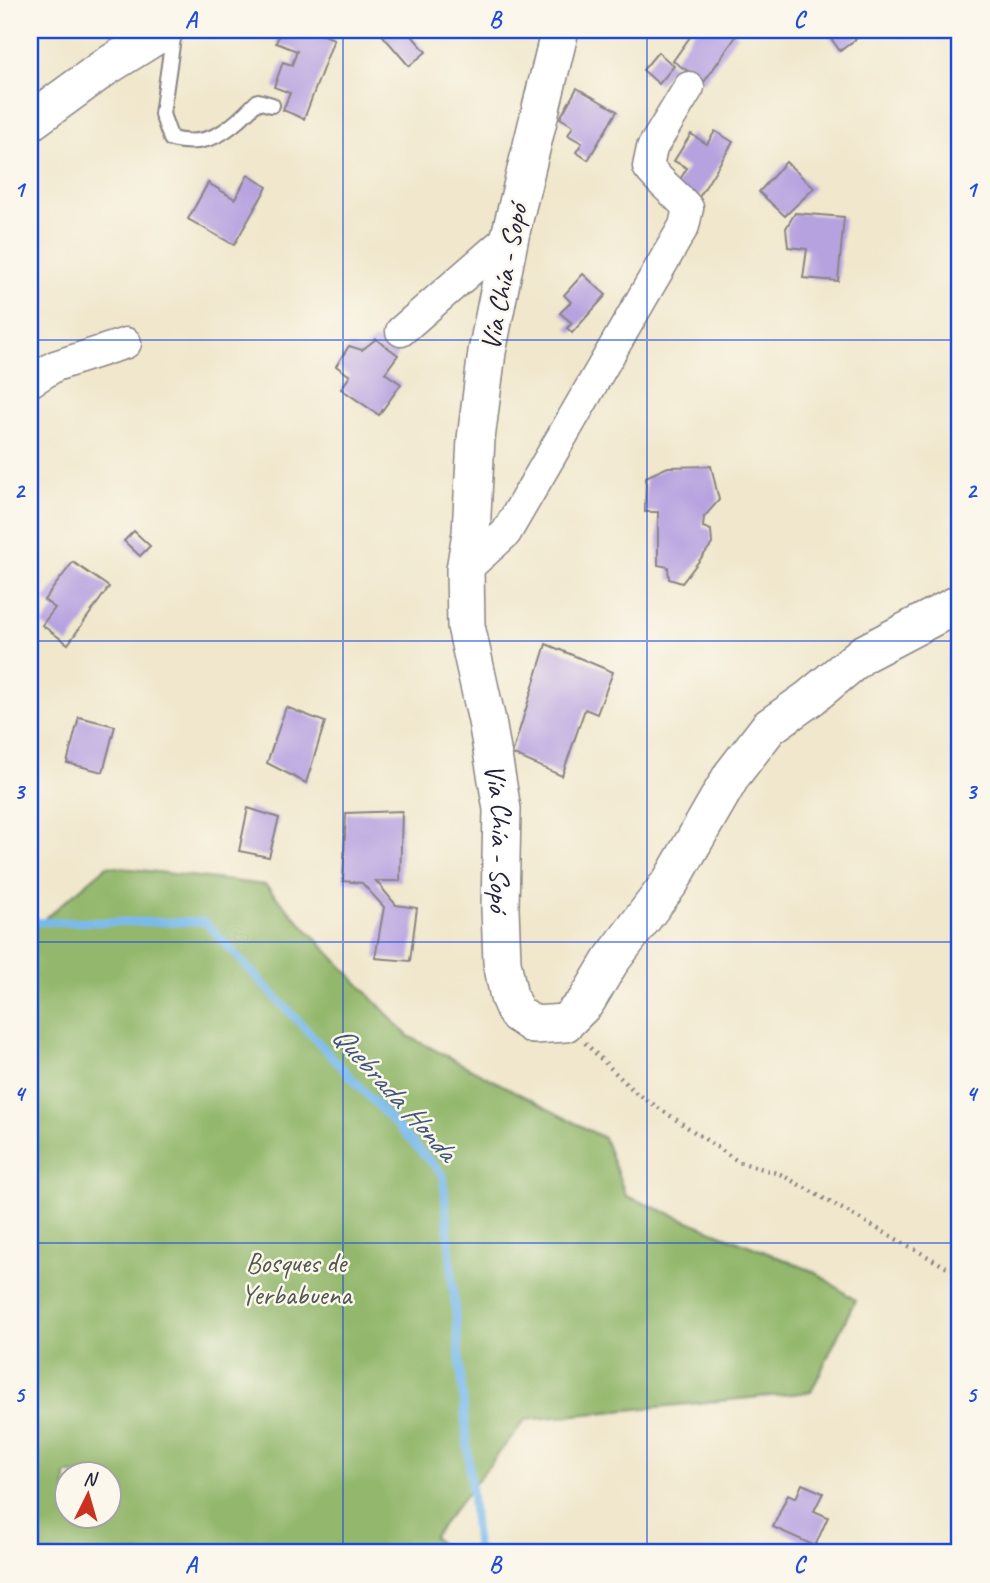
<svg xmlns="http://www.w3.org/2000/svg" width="990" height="1583" font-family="Caveat,sans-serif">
<rect width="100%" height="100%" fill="#fbf7ec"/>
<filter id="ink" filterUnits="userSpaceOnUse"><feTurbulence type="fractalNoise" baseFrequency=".0143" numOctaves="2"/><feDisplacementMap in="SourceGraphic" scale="14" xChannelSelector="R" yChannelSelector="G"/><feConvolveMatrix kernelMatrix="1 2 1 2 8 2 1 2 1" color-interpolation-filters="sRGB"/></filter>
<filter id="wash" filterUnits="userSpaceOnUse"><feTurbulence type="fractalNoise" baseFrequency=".00686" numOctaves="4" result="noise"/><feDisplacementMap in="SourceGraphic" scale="28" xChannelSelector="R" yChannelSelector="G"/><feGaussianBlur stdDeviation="1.57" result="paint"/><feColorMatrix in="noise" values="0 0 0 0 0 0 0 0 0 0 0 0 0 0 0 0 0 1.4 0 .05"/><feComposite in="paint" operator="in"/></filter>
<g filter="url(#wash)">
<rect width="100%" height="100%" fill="#f0e7cc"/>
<path fill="#93b76c" stroke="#5a6c54" stroke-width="2" fill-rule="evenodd" d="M107,866L265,885L408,1036L604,1138L626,1196L815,1272L855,1300L811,1392L525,1420L433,1537L450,1553H30V931ZM66,1474H108V1516H66Z"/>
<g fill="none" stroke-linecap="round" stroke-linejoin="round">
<polyline stroke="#79baee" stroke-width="8" points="30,922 205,922 443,1175 477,1553"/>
</g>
<g id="blocks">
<g fill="#b7a2e0">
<polygon points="281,30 311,30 334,39 304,119 283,110 290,93 274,87 283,62 292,65 297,51 276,43"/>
<polygon points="391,30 407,30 426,52 409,66 383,36"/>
<polygon points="695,30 729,30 737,35 704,82 673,61"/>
<polygon points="825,30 859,30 865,32 840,51"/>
<polygon points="658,52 674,66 659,84 643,70"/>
<polygon points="577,88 617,111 588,160 576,152 582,143 568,135 573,126 560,118"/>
<polygon points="715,131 733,142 698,199 676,186 687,168 674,161 691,134 707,144"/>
<polygon points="786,162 814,188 785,216 759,192"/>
<polygon points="248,175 267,187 234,245 188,219 208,183 235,199"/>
<polygon points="795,213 844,217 838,281 803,278 807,249 788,247 786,228"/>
<polygon points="583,274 606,295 572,333 567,328 572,323 560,313 571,302 564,295"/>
<polygon points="376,339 398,355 385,373 401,384 379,415 341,389 350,376 336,366 349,346 362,350"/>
<polygon points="711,466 719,500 704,517 703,527 711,530 712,544 682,583 669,579 668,567 658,565 658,512 645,512 646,477 668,467"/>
<polygon points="134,531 150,546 140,556 124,541"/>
<polygon points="73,562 109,587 68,644 42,625 55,608 44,600"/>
<polygon points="546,644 613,672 597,714 585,709 562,776 512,754"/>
<polygon points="286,707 325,722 306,783 267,763"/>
<polygon points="79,717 115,726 103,772 67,763"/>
<polygon points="248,808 279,818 269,857 239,851"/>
<polygon points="402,811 400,881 376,881 396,905 417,908 410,961 375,958 384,907 362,883 343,881 346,813"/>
<polygon points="802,1484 823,1493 814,1511 828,1517 815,1546 773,1527 788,1494 796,1498"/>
</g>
</g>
</g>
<g filter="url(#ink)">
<use href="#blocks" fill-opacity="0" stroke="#898484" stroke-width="2"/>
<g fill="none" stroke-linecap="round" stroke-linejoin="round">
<g stroke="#898484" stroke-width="18">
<path id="service" d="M174,31L162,114L171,139C211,149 231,128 258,101L272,105"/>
</g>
<g stroke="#898484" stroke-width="33">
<g id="minor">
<polyline points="401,331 510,236"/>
<polyline points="30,382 55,366 126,343"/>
<path d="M465,570L506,533L684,226L688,208C675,193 660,183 648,167L652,148L689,87"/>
</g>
</g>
<g stroke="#898484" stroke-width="40">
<g id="tertiary">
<path id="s1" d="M560,30L510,236L487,352L476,439L471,533L465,570L466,626L487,721L502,809L500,908L502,962L509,997L516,1013L534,1025L565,1023L586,1002L610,962L671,881L732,775L769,727L810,698L863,654L960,603"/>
<polyline points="30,122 104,68 165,30"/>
</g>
</g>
<polyline stroke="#898484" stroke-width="4.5" stroke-dasharray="2 5" stroke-linecap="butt" points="585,1043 635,1092 739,1162 780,1174 946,1267 960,1270"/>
<use href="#service" stroke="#fff" stroke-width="14"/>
<use href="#minor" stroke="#fff" stroke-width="30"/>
<use href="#tertiary" stroke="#fff" stroke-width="37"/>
</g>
</g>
<path fill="none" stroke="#1d4ed8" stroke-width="2" stroke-opacity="0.55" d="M343,30V1553M647,30V1553M30,340H960M30,641H960M30,942H960M30,1243H960"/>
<g text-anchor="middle" stroke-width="5" stroke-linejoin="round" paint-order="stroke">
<g font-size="28" fill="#22223b" stroke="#fbf7ec">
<text transform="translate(503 277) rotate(-79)" y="10">Vía Chía - Sopó</text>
<text dy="10" stroke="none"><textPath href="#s1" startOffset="821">Vía Chía - Sopó</textPath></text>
</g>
<g font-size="28" fill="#50584e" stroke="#fbf7ec">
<text x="296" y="1272">Bosques de<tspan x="296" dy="32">Yerbabuena</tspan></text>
</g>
<g font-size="30" font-style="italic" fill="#40577a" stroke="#fbf7ec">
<text transform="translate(395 1093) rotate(48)" y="10">Quebrada Honda</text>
</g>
</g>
<rect width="990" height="1583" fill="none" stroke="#fbf7ec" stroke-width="77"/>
<g transform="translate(88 1495) rotate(5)"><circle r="33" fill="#fbf7ec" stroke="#a4a2a5" stroke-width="2"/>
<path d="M0-5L12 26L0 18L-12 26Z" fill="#c8321e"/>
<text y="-10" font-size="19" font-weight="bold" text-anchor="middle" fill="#22223b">N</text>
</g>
<rect x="38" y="38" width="913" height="1506" fill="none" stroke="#1d4ed8" stroke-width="2.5"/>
<g font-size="23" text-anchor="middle" font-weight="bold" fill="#1d4ed8">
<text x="191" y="27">A</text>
<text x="495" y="27">B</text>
<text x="799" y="27">C</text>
<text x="19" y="197">1</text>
<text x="971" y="197">1</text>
<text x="19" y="498">2</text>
<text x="971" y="498">2</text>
<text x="19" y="799">3</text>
<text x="971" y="799">3</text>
<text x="19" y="1101">4</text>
<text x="971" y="1101">4</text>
<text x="19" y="1402">5</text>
<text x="971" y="1402">5</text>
<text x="191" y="1572">A</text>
<text x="495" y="1572">B</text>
<text x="799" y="1572">C</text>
</g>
</svg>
